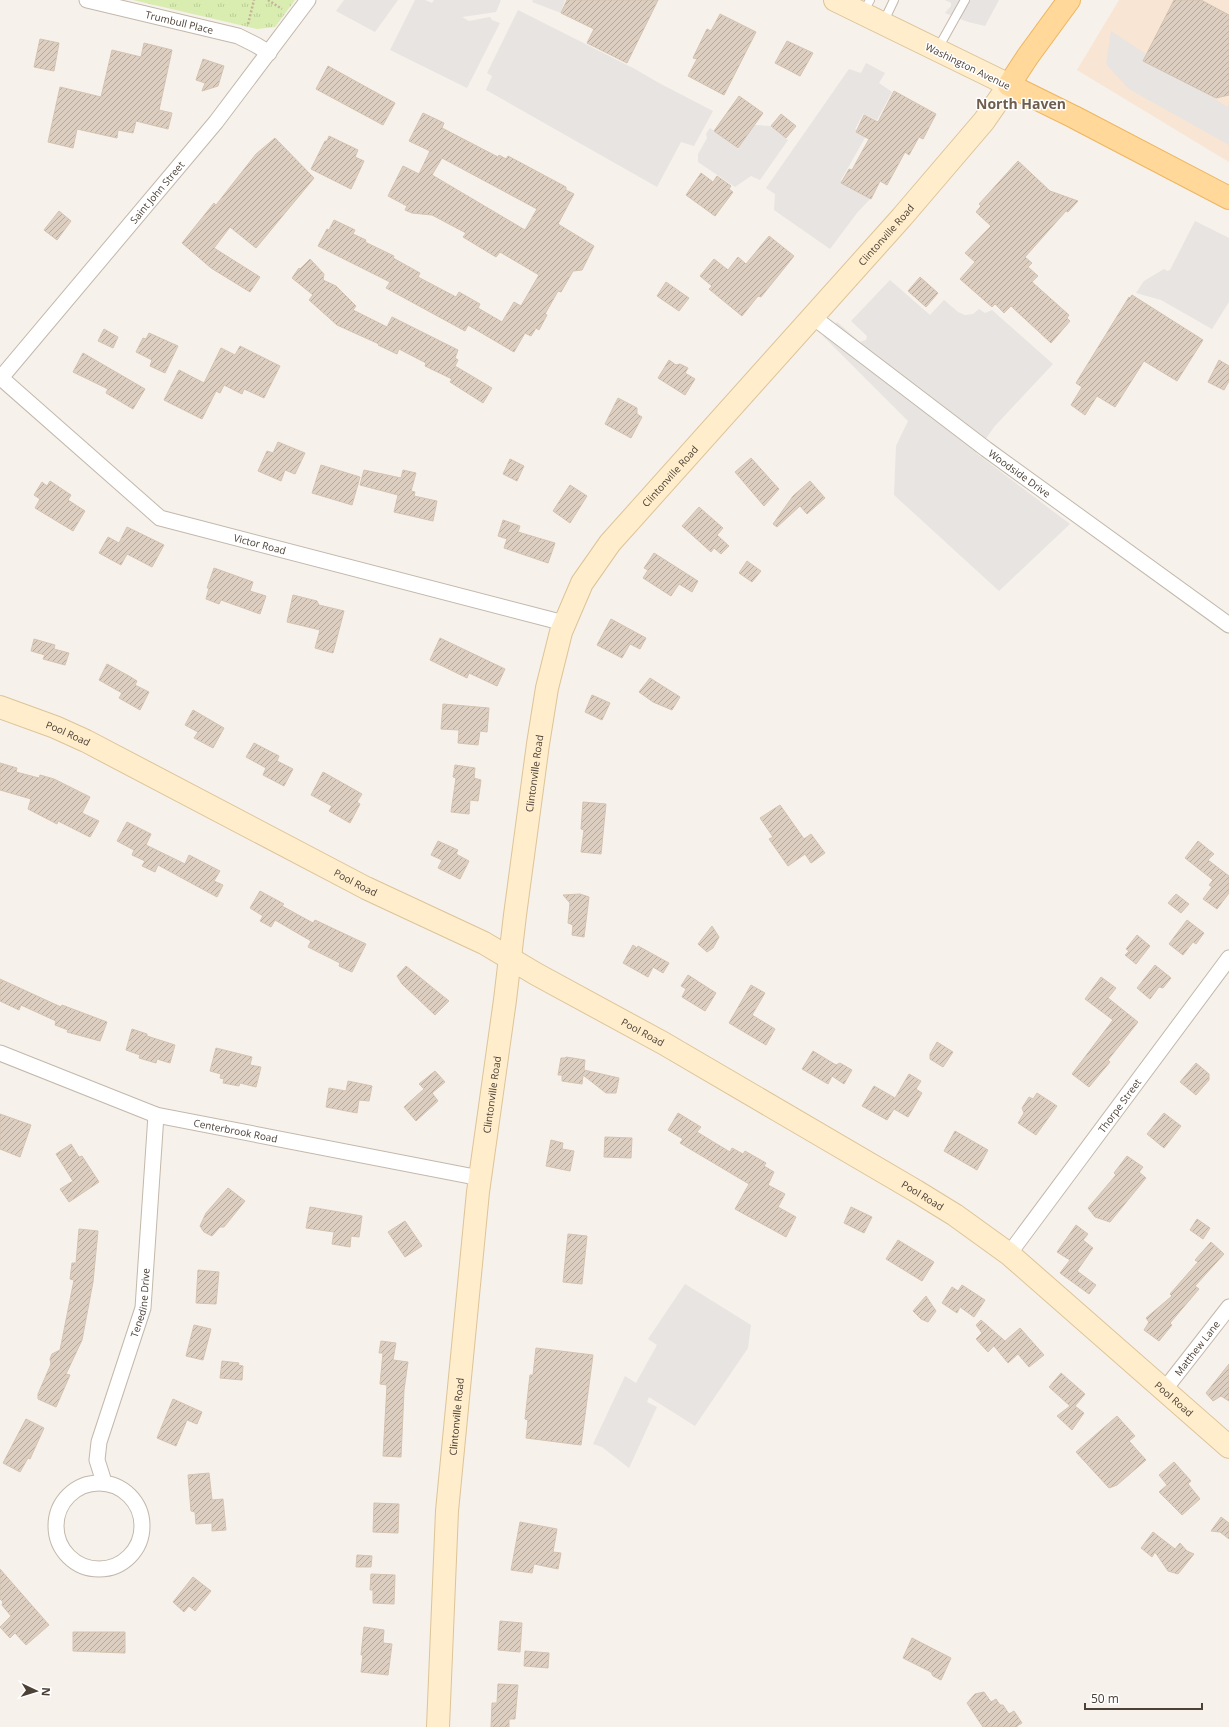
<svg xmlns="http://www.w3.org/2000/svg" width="1229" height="1727" font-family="'Open Sans',sans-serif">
<defs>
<pattern id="grass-tufts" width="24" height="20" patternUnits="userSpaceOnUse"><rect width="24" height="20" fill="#d8edaf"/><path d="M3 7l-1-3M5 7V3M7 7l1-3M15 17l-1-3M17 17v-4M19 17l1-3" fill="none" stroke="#bbcc97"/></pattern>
<pattern id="building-hatch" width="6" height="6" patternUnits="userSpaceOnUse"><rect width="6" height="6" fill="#dccec1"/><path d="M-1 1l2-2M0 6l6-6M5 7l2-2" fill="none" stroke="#b4a99e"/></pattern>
</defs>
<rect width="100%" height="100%" fill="#f6f1ea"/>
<polygon fill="#f9e5d4" points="1119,0 1229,0 1229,162 1077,70"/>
<polygon fill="url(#grass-tufts)" points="133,0 295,0 275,27 257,29"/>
<g fill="#e7e4e1">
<polygon points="344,0 398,0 375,32 336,11"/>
<polygon points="415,0 425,0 432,3 434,0 501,0 496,12 462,17 469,21 490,17 492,20 500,23 467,88 390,50"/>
<polygon points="533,0 565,0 561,13 532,2"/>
<polygon points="945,0 999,0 985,26 968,22 945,13 951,6 951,3"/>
<polygon points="518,10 635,69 659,83 713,111 694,146 681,142 657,187 486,90 492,76 487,73"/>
<polygon points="1111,31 1227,107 1229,104 1229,145 1129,89 1106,64"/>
<polygon points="866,63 885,73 879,83 892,92 877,120 863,114 855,129 866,136 841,180 870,199 857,213 830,249 774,210 775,194 766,188 849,69 861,73"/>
<polygon points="755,125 770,126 788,140 760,180 751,176 735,187 698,162 698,154 707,138 706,134 710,128 738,149"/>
<polygon points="1195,221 1229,238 1229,302 1212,329 1161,300 1136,293 1144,281 1164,269 1167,271 1170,270"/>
<polygon points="890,280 930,315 944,300 958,312 965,315 973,314 979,309 985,313 992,310 1053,364 994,427 976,453 1070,524 999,591 894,495 896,446 908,421 823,336 837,322 860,342 866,340 867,336 851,321"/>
<polygon points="685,1284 751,1325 748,1348 695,1426 649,1397 647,1402 657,1407 629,1468 602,1447 593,1444 625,1376 636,1383 637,1381 657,1345 648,1339"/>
</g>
<g fill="url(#building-hatch)" stroke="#d4c3b0" fill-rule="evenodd">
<polygon points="567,0 658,0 627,63 587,43 594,29 561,13"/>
<polygon points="1174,0 1201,0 1229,15 1229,95 1216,98 1143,61"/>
<polygon points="720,14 756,32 724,95 688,76 697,59 693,58 707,29 711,31"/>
<polygon points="40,39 59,43 54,71 34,67"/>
<polygon points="787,41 813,53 800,76 775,63"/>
<polygon points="144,43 172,50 159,110 172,113 168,129 136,121 133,133 118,130 117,138 77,129 73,148 48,142 60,87 101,97 112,50 141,57"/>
<polygon points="203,59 224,66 218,86 202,91 205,83 196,80"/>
<polygon points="328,66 395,103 383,125 316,89"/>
<polygon points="894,91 936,114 923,139 919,137 909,155 905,152 887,185 880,181 871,199 841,183 849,169 852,170 869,139 856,132 864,115 878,122"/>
<polygon points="739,96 763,113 738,148 714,131"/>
<path d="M423,113L444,123L442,128L498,157L499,155L506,159L508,156L566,187V190L574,194L558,224L594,246L582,270L573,271L561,292L558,291L545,314L547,315L539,330L536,328L531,336L525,333L514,352L468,325L465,331L386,288L390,282L318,246L327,229L329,230L334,220L355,230L353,234L366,240L365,242L394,256L393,258L420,273L418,277L456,297L459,292L480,304L478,308L502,322L514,302L521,306L539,275L500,252L496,257L463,237L466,233L432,215L412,213L405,210L407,206L388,196L403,166L419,174L430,151L409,141ZM442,158L537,209L525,230L432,175Z"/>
<polygon points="781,114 796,126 786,138 771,126"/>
<polygon points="329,136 358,150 355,157 364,161 351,189 311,169 325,141 327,141"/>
<polygon points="275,138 314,178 256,248 230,227 214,248 260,277 250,292 211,268 182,243 214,203 216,205 256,154"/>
<polygon points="1018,161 1050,191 1078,201 1068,212 1066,211 1025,257 1032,263 1028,267 1038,276 1032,282 1069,315 1067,318 1070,321 1051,343 1011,306 1004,313 995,304 992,307 960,279 975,262 965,253 991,226 976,212 981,206 979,204"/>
<polygon points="701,173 713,182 717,176 731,186 729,189 733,192 715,216 686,195"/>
<polygon points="59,211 71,221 57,240 44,230"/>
<polygon points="769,236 794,256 761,297 758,296 742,316 709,289 712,286 700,276 714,259 728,270 738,257 746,264"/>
<polygon points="310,259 324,274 323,280 336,286 356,306 353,310 387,327 392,317 458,350 455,358 458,360 455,366 492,388 483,403 450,382 452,379 425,366 426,363 399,349 397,354 378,345 379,344 337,325 309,300 313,295 292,278 299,268 300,269"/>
<polygon points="920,277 938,293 926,307 908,291"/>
<polygon points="666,282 689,298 679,311 657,296"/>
<polygon points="1132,295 1203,340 1177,381 1144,361 1115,407 1097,396 1085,415 1071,405 1082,387 1076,383 1129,297 1130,298"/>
<polygon points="104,329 118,337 113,348 98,341"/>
<polygon points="149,333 178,346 165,373 150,366 152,360 136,352 143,338 146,339"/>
<polygon points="240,346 280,366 264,398 244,389 242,394 224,385 220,393 216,391 202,419 164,400 179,370 204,383 221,348 235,355"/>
<polygon points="83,353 145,389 133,409 106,393 108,389 73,372"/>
<polygon points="669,360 676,365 680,364 688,368 685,373 695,379 685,395 658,378"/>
<polygon points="1219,360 1229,366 1229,381 1224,390 1208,382"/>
<polygon points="618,398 637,408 637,414 642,417 631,438 605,424"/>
<polygon points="278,442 305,453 295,474 285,470 281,481 258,471 267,451 273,453"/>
<polygon points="751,458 779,489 764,506 735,472"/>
<polygon points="510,459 524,466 517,481 503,474"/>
<polygon points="321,465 360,477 352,505 312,493"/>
<polygon points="364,470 401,478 403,470 416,473 411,491 415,492 414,496 437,501 433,521 394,512 398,495 360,485"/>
<polygon points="50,481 71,495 68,500 85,511 73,531 35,508 40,499 34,495 42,482 47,486"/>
<polygon points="810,481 825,498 807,514 800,506 777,527 773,524 793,496"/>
<polygon points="570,485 587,496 570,523 553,511"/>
<polygon points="699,507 723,528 717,535 729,546 721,554 714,548 711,552 682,526"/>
<polygon points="503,520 520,526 518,532 555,543 548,563 504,548 507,539 498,536"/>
<polygon points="127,527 164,545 152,567 127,554 121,565 99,553 108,537 119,543"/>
<polygon points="654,553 698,581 692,592 679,584 671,596 643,578 648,570 644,568"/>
<polygon points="747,561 761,571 752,582 739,573"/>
<polygon points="214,568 253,582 250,591 266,596 260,614 221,600 219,604 206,599 209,588 207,588"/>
<polygon points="293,595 317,601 319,605 344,611 333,653 315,648 320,630 287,622"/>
<polygon points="611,619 646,638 640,649 630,644 622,658 597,645"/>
<polygon points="440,638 505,669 497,686 469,673 467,678 430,660"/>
<polygon points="34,639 55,645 54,649 69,653 65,665 43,659 45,655 31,651"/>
<polygon points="107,664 129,676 137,681 135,685 149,692 140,710 119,698 122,693 99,680"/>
<polygon points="650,678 680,697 672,710 653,702 639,692"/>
<polygon points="592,695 610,703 602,720 585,712"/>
<polygon points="443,704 489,708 487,732 480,731 478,745 458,743 459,730 441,729"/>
<polygon points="193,710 224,728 213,748 194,738 198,732 185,725"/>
<polygon points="254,743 279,756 277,761 293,769 284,786 263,775 266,768 246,757"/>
<polygon points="0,763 17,768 16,772 39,778 40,775 54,779 90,797 82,813 99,821 90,837 58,821 57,824 28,809 31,799 0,790"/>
<polygon points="455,765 475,768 474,778 481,780 478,801 470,800 469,814 451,812 456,778 453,777"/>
<polygon points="323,772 362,794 357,802 360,804 350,823 329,811 332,806 311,795"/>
<polygon points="583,802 606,804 601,854 581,852 584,830 581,829"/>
<polygon points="780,805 804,839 811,834 825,853 811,863 805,854 788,866 769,839 773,837 760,818"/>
<polygon points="127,822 151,834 146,845 185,864 189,855 220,871 214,881 223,885 217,897 158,865 155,872 142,866 145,861 132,855 134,850 117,841"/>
<polygon points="438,841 458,850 456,854 469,861 460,879 438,868 442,860 431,855"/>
<polygon points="1198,841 1214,854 1208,860 1229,876 1229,893 1217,909 1203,899 1212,887 1209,885 1213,880 1185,858"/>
<polygon points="260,891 284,904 282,906 313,923 315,920 366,944 352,972 339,966 340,963 308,947 311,941 275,920 271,927 260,921 263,916 250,908"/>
<polygon points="580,894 589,897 584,937 572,935 573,925 568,923 570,903 563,895"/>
<polygon points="1176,894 1189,904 1181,913 1168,903"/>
<polygon points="1187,920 1204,933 1196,944 1193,942 1183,955 1169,944"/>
<polygon points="712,926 719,937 713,948 707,952 698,944"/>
<polygon points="1137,935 1150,946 1136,964 1125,955 1129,951 1126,949"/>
<polygon points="633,945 637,948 638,946 669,963 663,973 653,967 648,977 623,963"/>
<polygon points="1155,965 1171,978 1163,988 1159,987 1150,999 1137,988"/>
<polygon points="406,966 449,1001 435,1015 402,984 397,976"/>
<polygon points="688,975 716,993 705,1011 682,997 686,989 681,986"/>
<polygon points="1101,977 1116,988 1108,998 1138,1022 1108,1060 1110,1062 1089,1087 1072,1074 1113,1020 1085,999"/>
<polygon points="0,979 61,1007 62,1005 107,1022 100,1041 67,1032 68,1030 55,1025 56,1021 21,1005 19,1010 0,1001"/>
<polygon points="751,985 765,993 752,1015 775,1029 766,1045 729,1023"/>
<polygon points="132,1029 147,1034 147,1036 175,1045 170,1063 157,1059 156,1063 139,1058 140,1055 126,1050"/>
<polygon points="937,1042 953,1052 943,1067 930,1059 930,1054"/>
<polygon points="216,1048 252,1057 250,1065 261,1067 256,1087 240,1083 239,1086 223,1083 224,1079 220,1078 221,1074 210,1071"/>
<polygon points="813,1051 836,1065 840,1063 852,1070 844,1084 832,1076 828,1084 802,1069"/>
<polygon points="566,1057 585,1060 584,1070 619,1078 616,1093 606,1093 583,1075 582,1084 562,1081 562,1075 558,1075 561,1058 565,1058"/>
<polygon points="1196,1063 1209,1074 1209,1080 1196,1095 1180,1082"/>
<polygon points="435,1071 445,1082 432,1093 438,1101 416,1121 404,1107 424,1089 419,1084"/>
<polygon points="909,1074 921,1081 916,1089 922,1093 908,1117 894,1109 887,1120 862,1106 874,1086 895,1098"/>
<polygon points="348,1081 372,1086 369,1101 359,1100 357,1113 326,1107 329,1088 346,1091"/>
<polygon points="1037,1093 1057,1106 1036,1135 1018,1123 1024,1113 1022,1108 1029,1097 1033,1099"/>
<polygon points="678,1113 701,1127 697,1132 730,1152 732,1148 743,1154 745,1151 766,1163 764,1166 774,1172 768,1185 785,1194 778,1207 796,1217 786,1237 735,1209 749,1184 680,1143 683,1139 668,1130"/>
<polygon points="1164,1113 1181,1126 1164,1148 1147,1134"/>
<polygon points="0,1114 31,1125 20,1157 0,1149"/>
<polygon points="955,1131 988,1150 977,1170 944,1151"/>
<polygon points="605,1137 632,1138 631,1158 604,1157"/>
<polygon points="551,1140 563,1143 562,1149 574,1151 570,1171 546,1166"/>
<polygon points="71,1144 79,1157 82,1156 99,1182 69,1202 60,1189 73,1181 56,1154"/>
<polygon points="1127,1156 1143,1167 1139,1172 1146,1178 1110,1222 1095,1217 1088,1208 1116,1175 1114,1173"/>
<polygon points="228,1188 245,1201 224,1227 220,1227 212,1236 204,1232 200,1226 206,1213"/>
<polygon points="310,1207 362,1216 359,1237 351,1236 350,1247 332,1244 334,1232 306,1228"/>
<polygon points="851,1207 872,1217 864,1233 844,1223"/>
<polygon points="1197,1219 1210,1228 1203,1239 1190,1230"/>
<polygon points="405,1221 422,1246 405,1257 388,1232"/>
<polygon points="1076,1225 1088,1234 1083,1240 1093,1248 1077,1271 1096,1285 1089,1294 1060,1273 1070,1260 1057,1252"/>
<polygon points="79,1229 98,1231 93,1282 82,1340 66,1374 70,1375 56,1407 38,1399 38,1394 51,1364 50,1359 52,1354 60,1350 74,1280 70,1279 72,1263 76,1263"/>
<polygon points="568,1234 587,1236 582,1284 563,1282"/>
<polygon points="898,1240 934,1262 922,1281 886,1259"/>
<polygon points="1211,1242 1224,1254 1195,1286 1199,1289 1170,1323 1172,1325 1159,1341 1144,1330 1149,1322 1146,1318 1172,1296 1170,1294 1198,1262 1195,1260"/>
<polygon points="198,1270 219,1272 216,1304 196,1303"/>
<polygon points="962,1285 985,1300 974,1317 960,1307 957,1313 942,1303 952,1287 958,1291"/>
<polygon points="926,1296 936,1311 928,1322 921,1319 913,1311"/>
<polygon points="981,1320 1005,1341 1020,1328 1044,1355 1029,1367 1018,1354 1008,1363 994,1346 988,1352 976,1339 982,1333 976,1325"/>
<polygon points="194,1325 211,1329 203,1360 186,1356"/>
<polygon points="381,1341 396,1343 393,1360 408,1362 404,1390 401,1457 383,1456 387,1385 380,1384 383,1353 379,1353"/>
<polygon points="536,1348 593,1355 581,1445 526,1438 528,1420 525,1419 530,1375 533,1375"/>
<polygon points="222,1361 239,1363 238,1365 243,1366 242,1380 220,1378"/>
<polygon points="1229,1364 1229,1401 1221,1396 1213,1401 1206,1393"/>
<polygon points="1061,1373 1085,1394 1075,1406 1084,1413 1072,1430 1057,1416 1070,1406 1049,1387"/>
<polygon points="173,1399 202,1412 197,1424 187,1420 176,1446 157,1438"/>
<polygon points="1117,1416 1135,1436 1129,1441 1146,1460 1117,1485 1109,1488 1076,1452"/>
<polygon points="26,1419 44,1428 30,1459 28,1458 20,1472 3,1463"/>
<polygon points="1174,1462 1191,1481 1188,1484 1200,1499 1182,1515 1159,1492 1167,1485 1159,1475"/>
<polygon points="209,1473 212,1500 223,1499 226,1530 212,1531 212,1523 196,1524 195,1512 191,1511 188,1475"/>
<polygon points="374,1503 399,1504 398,1533 373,1532"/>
<polygon points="1221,1517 1229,1523 1229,1539 1220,1532 1211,1531"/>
<polygon points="520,1522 557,1529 553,1552 561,1553 558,1569 534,1564 532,1573 511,1570"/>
<polygon points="1153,1532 1175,1549 1180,1543 1187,1551 1194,1554 1178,1574 1168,1571 1155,1552 1152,1557 1141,1548"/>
<polygon points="357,1555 372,1556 371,1567 356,1567"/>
<polygon points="0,1569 49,1625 26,1645 15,1633 10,1638 0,1627 11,1616 2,1605 3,1602 0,1599"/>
<polygon points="371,1574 395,1575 394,1604 373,1603 373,1590 370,1590"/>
<polygon points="193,1577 211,1591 195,1611 189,1606 184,1612 173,1602"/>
<polygon points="500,1621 522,1623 520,1652 498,1650"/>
<polygon points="364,1627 384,1630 383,1643 392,1644 388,1675 361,1672 363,1655 361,1655"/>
<polygon points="73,1632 125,1632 125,1653 73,1651"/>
<polygon points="912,1638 951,1658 941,1680 933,1676 931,1672 903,1658"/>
<polygon points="525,1651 549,1653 548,1668 524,1666"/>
<polygon points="498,1684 518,1685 515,1719 509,1719 509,1727 491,1727 492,1703 497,1703"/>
<polygon points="984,1692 991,1702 996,1699 1000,1705 1003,1705 1009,1714 1014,1711 1022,1723 1017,1726 1017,1727 983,1727 967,1703 975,1694"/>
</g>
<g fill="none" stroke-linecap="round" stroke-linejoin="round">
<g stroke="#c3b8ab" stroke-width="10">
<g id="lane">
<polyline points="863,13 870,0"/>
<polyline points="883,23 894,0"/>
<polyline points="937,50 965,0"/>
</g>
</g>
<g stroke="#c3b8ab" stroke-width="17">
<g id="street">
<path id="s1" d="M87,0L238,36L256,45L269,53"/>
<path id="s2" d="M813,317L986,449L1229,625"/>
<path id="s3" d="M1,378L160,518L564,623"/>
<path id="s4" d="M0,379L216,122L308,0"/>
<path id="s5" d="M0,1053L156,1115L480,1178"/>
<path id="s6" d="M1009,1254L1229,958"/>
<path id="s7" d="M1165,1389L1229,1307"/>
<path id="s8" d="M104,1482L97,1460L99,1442L143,1308L156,1115"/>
<circle cx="99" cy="1526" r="43"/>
</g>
</g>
<g stroke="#ddc498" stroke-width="24">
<g id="secondary">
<path id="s9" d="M0,707L55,727L86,741L366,888L484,943L536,974L663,1043L916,1191L955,1215L1009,1254L1229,1447"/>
<path id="s10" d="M438,1727L447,1511L478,1192L505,1000L515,915L538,744L547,688L561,632L582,583L610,543L902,217L984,121L1009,85L835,0"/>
</g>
</g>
<g stroke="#eeb55f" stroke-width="24">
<polyline id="primary" points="1069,0 1028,56 1009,85 1074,117 1229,198"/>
</g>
<g stroke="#c6b29b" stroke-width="2.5" stroke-dasharray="2 2" stroke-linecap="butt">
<polyline points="268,0 282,9"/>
<polyline points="248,24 254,0"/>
</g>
<use href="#lane" stroke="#fff" stroke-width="8"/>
<use href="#street" stroke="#fff" stroke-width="15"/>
<use href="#secondary" stroke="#ffedcb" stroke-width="22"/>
<use href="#primary" stroke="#ffd89a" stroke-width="22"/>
</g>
<g text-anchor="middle" stroke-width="3" stroke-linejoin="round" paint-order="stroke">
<g font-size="10" fill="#4b4137" stroke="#fff">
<text dy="4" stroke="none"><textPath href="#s1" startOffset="95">Trumbull Place</textPath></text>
<text transform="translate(968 66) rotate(26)" y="4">Washington Avenue</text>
<text dy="4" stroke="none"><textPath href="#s4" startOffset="244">Saint John Street</textPath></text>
<text dy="4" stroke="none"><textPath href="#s10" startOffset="1619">Clintonville Road</textPath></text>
<text dy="4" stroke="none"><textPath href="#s2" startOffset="259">Woodside Drive</textPath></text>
<text dy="4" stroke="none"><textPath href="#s10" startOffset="1295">Clintonville Road</textPath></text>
<text dy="4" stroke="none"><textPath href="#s3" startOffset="315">Victor Road</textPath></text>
<text dy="4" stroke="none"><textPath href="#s9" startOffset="73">Pool Road</textPath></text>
<text dy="4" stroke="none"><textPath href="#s10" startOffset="959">Clintonville Road</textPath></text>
<text dy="4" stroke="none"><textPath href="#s9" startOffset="397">Pool Road</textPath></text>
<text dy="4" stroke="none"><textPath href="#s9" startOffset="721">Pool Road</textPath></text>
<text dy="4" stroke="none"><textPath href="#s10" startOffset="635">Clintonville Road</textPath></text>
<text dy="4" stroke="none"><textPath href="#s6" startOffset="185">Thorpe Street</textPath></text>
<text dy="4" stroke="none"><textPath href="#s5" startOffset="249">Centerbrook Road</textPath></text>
<text dy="4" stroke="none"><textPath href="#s9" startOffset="1045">Pool Road</textPath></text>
<text dy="4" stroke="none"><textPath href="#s8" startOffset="187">Tenedine Drive</textPath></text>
<text dy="4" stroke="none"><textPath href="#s7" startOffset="52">Matthew Lane</textPath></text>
<text dy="4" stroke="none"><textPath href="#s9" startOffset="1369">Pool Road</textPath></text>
<text dy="4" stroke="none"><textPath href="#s10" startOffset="311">Clintonville Road</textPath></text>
</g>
<g font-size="14" font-weight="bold" fill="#6f5e4d" stroke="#fff">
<text x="1021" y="109">North Haven</text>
</g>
</g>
<g transform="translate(36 1691) rotate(94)" stroke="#ffffff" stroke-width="3" paint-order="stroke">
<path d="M0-3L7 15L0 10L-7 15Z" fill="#4b4137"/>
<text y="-6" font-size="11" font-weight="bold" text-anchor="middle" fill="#4b4137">N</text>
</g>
<path d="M1085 1703v6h117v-6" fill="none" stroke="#4b4137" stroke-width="2"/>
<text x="1091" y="1703" font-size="12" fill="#4b4137" stroke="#ffffff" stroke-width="3" paint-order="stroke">50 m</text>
</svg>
